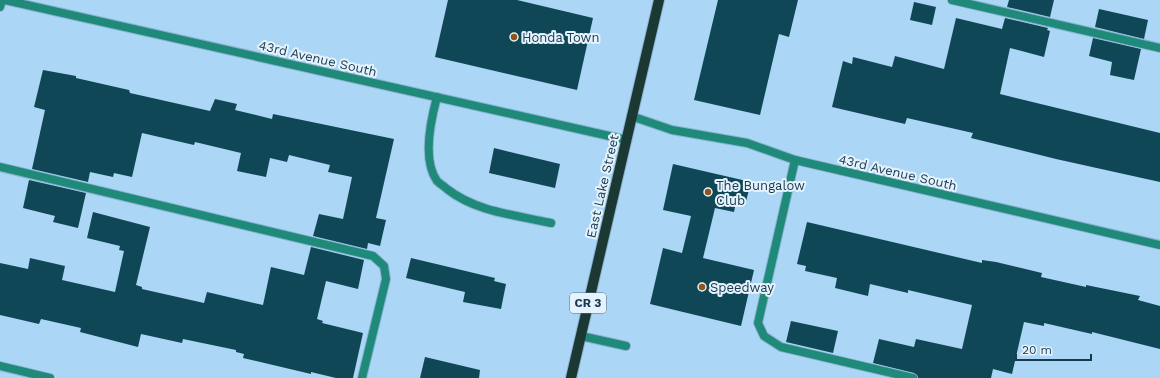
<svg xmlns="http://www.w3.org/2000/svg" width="1160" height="378" font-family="'Work Sans',sans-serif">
<rect width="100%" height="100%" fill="#abd6f6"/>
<g fill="#104756">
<polygon points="448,0 517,0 593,18 577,90 435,57"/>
<polygon points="718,0 798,0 789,37 779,34 760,115 694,100"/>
<polygon points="1009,0 1054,0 1050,17 1007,7"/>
<polygon points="914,2 936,7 932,25 910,20"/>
<polygon points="1099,9 1148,20 1144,39 1095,27"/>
<polygon points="956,18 1002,29 1005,18 1048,28 1047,30 1050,31 1044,57 1010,48 1000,94 1160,133 1160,182 1056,159 971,138 973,133 907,118 905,124 832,107 843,61 852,64 853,57 892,67 895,56 944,69"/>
<polygon points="1093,38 1141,49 1134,80 1110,75 1112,62 1089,56"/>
<polygon points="43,70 76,76 76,78 129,90 130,93 210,111 215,99 237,104 235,110 272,119 273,114 394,139 376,218 386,220 380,246 368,243 367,249 313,236 319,214 343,219 352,177 328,172 330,165 289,155 287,162 270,158 266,177 237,171 241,153 195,142 194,145 142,133 132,177 114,173 113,177 90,172 88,182 32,169 45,110 34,107"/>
<polygon points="494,148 560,164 555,188 489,173"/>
<polygon points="673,164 751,182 745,205 736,202 734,212 715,208 703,258 754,270 741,326 650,304 663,248 682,253 691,216 663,210"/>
<polygon points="29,180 86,193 78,228 53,222 55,216 23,208"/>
<polygon points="93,212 150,227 136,285 142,287 142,289 204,303 207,292 263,305 271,267 304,275 311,247 364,260 358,289 326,281 317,319 323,321 322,323 363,333 353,378 336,378 311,372 311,374 243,358 244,354 236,352 236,350 183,339 182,343 141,334 138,347 80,332 81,328 41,319 39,324 0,315 0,263 28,269 30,258 65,266 62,280 115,292 124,251 119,250 120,246 87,238"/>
<polygon points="807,222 982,263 982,260 996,262 1042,273 1041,277 1086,287 1086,285 1140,296 1138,300 1160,306 1160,349 1092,332 1092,334 1044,323 1044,326 1024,322 1012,374 993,369 991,378 918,378 914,373 873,363 879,339 914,347 916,339 962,349 972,305 908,290 908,293 870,284 868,296 835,288 837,278 805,271 806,266 797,264"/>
<polygon points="411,258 495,278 494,281 506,284 501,309 463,302 465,292 406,278"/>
<polygon points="791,321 838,331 833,353 786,342"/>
<polygon points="425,357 480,370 479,378 420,378"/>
</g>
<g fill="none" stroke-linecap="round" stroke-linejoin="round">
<g stroke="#8bb3d1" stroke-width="10">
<g id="service">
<polyline points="952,0 1160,48"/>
<path d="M437,97C431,119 422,160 437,181C440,184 444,186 447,189C476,212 516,215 551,223"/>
<polyline points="795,160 758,323 764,336 781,347 913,378"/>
<polyline points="0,167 373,256 384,266 386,279 362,378"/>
<polyline points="581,336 626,346"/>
</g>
</g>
<g stroke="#8bb3d1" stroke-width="10">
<g id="minor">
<polyline points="5,0 627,140"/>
<polyline points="0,7 2,0"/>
<polyline points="631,116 672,130 747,143 795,160 1160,245"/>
<polyline points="0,366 50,378"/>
</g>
</g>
<g stroke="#8bb3d1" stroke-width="12">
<polyline id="primary" points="571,378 659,0"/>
</g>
<use href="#service" stroke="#208a7a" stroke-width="8"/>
<use href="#minor" stroke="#208a7a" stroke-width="8"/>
<use href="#primary" stroke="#1c3833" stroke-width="10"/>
</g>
<g fill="#915416" stroke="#e5f3fe" stroke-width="1.5">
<circle cx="514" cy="37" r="4"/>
<circle cx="708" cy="192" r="4"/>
<circle cx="702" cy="287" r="4"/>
</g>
<g text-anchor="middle" stroke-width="4" stroke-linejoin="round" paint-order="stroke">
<rect fill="#e5f3fe" stroke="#567183" stroke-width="1" x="570" y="293" width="36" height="20" rx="3"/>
<g font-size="12" font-weight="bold" fill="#19394e">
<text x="588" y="307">CR 3</text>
</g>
<g font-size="13" fill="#19394e" stroke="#e5f3fe" text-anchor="start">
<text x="522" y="42">Honda Town</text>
<text x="716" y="190">The Bungalow<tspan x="716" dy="15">Club</tspan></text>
<text x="710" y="292">Speedway</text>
</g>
<g font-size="13" fill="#19394e" stroke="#e5f3fe">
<text transform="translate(318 58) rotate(13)" y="5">43rd Avenue South</text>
<text transform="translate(898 172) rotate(13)" y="5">43rd Avenue South</text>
<text transform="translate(602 186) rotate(-77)" y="5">East Lake Street</text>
</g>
</g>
<path d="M1016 354v6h75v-6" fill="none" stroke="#19394e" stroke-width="2"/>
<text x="1022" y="354" font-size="12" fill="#19394e" stroke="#e5f3fe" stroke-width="3" paint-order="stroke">20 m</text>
</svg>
